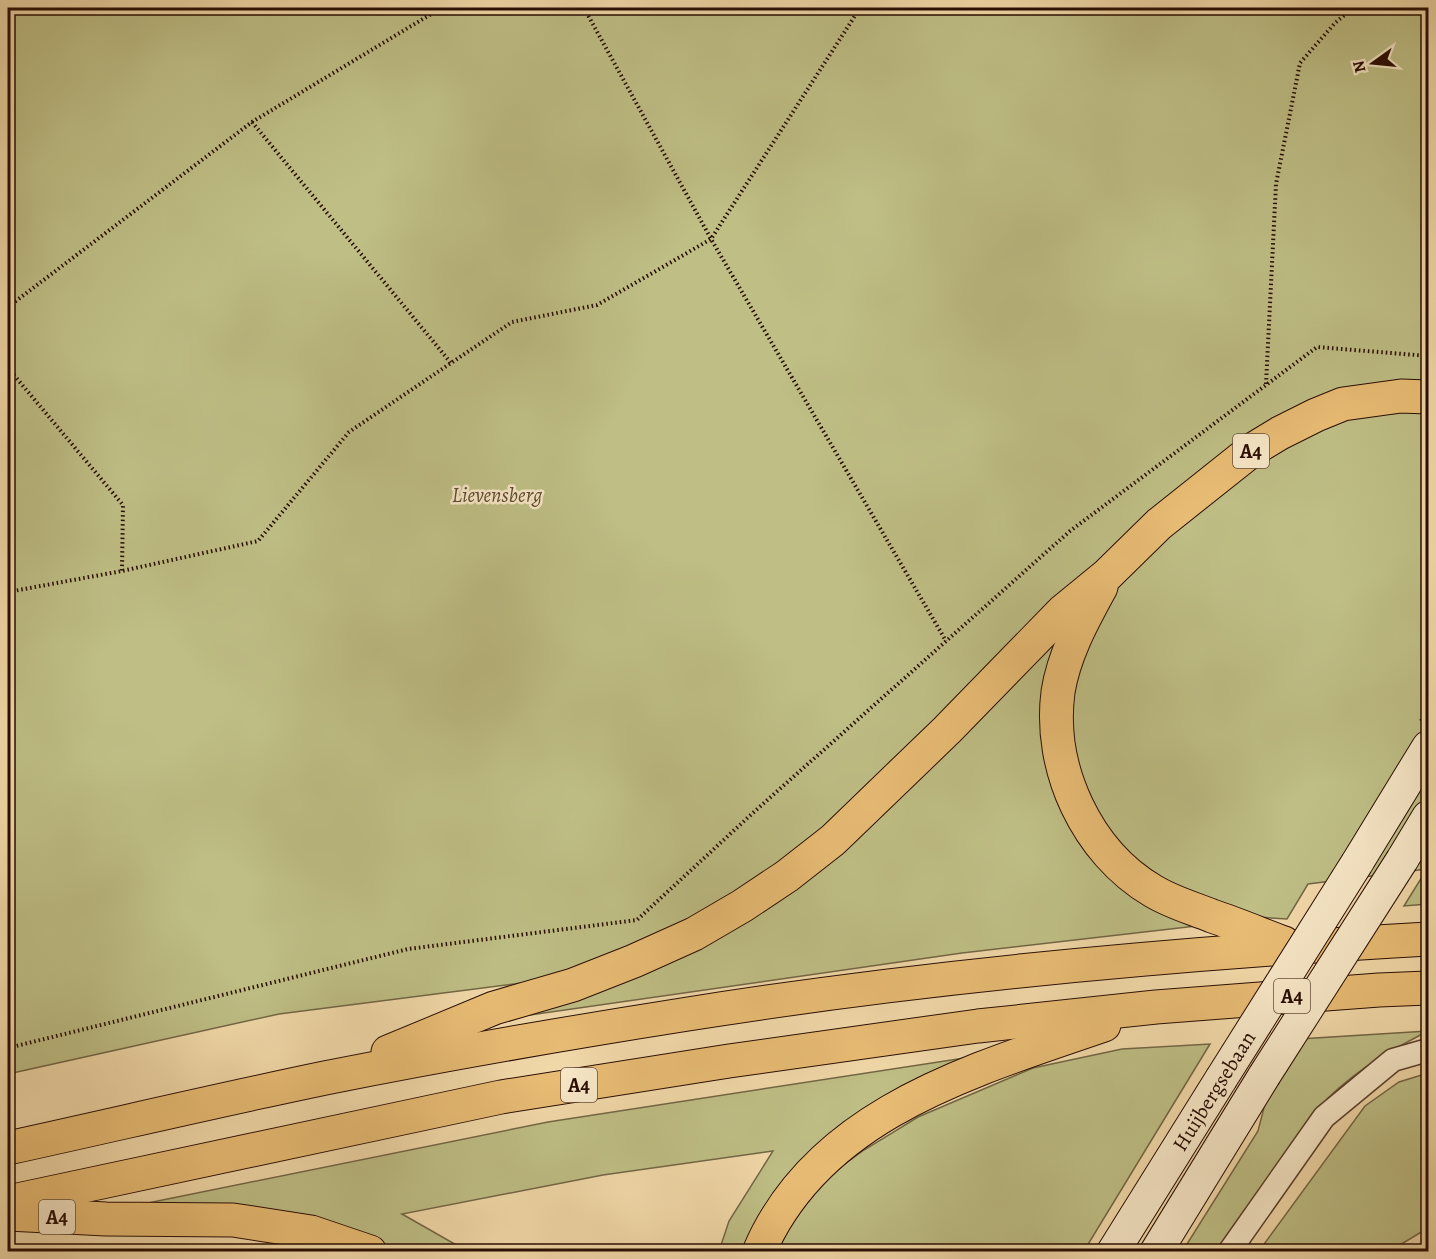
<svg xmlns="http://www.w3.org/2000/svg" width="1436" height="1259" font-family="Alegreya,serif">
<rect width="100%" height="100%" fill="#f1d8a8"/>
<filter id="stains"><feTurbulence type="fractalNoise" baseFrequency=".00333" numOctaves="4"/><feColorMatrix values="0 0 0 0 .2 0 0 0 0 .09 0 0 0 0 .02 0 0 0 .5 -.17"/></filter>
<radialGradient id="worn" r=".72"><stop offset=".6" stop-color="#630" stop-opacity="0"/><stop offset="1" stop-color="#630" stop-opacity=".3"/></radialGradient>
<g fill="#bebe85" stroke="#736644" stroke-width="1.5">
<polygon points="8,8 1428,8 1428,904 1404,906 1427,869 1308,884 1287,919 1240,916 1205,925 962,953 509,1018 640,968 279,1014 8,1074"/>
<path d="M1428,1031C1388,1052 1361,1067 1328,1098L1218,1251L1182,1252L1258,1131L1270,1084L1299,1039Z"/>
<polygon points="1210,1044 1084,1251 771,1252 790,1218 827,1177 864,1150 918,1117 1033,1068 1122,1049"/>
<polygon points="971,1057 894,1096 748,1251 719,1251 729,1221 773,1151 603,1175 402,1214 467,1251 396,1251 268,1212 133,1206 548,1122"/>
<polygon points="1428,1073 1428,1228 1390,1251 1259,1251 1365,1106 1399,1082"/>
</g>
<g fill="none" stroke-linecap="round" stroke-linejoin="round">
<g stroke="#5a402c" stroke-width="25">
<polyline id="minor" points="1229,1252 1324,1117 1393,1060 1428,1050"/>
</g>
<g stroke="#280d02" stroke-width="34">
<g id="secondary">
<polyline points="1402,860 1428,817"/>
<polyline points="1357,863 1428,747"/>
<polyline points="1113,1252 1221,1079"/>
<polyline points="1156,1252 1264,1076"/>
</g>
</g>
<g stroke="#280d02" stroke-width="35">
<g id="motorway">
<path d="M1101,587C1083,620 1064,654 1058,692C1048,769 1087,852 1153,891C1171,902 1192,908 1212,916C1236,924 1260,934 1284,943"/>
<polyline points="388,1052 494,1008 573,985 634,961 694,934 742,906 787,876 833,840 947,730 1063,611 1107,575 1159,524 1252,450 1280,433 1316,415 1343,404 1401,396 1428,397"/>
<path d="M8,1148C113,1125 219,1100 325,1078C446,1054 567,1033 688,1014C933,975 1181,953 1428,939"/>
<polyline points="8,1202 501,1097 729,1061 978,1026 1156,1007 1379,990 1428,988"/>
<polyline points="8,1214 106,1219 233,1220 311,1232 370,1252"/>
<path d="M759,1252C818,1113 974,1070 1104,1025"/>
</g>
</g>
<g stroke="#280d02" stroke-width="4" stroke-dasharray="1.5 3" stroke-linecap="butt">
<polyline points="584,8 711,239 946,641"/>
<polyline points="252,122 451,363"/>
<polyline points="8,307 252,122 441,8"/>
<polyline points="8,368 123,505 122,571"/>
<polyline points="1266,384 1276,184 1300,63 1335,23 1353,8"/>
<polyline points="8,592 122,571 258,541 349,432 451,363 512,322 597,305 711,239 860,8"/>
<polyline points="1421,721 1428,709"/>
<polyline points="8,1048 408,949 637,920 755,811 1070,531 1317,347 1428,356"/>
</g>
<use href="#minor" stroke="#f6e6c6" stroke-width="22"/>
<use href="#secondary" stroke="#f6e6c6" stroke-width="32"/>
<use href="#motorway" stroke="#e8bc74" stroke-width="33"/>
<g stroke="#280d02" stroke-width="34" stroke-linecap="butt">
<g id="secondary-bridge">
<polyline points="1264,1076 1402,860"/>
<polyline points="1221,1079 1357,863"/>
</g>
</g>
<use href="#secondary-bridge" stroke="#f6e6c6" stroke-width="32"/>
</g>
<g text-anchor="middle" stroke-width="5" stroke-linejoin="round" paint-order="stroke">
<g fill="#f6e6c6" stroke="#664e3d" stroke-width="1.5">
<rect x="1233" y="434" width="36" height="34" rx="4.5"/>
<rect x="1274" y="979" width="36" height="34" rx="4.5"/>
<rect x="561" y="1068" width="36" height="34" rx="4.5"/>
<rect x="39" y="1200" width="36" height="34" rx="4.5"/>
</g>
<g font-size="20" font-weight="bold" fill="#280d02">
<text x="1251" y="458">A4</text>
<text x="1292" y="1003">A4</text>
<text x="579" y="1092">A4</text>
<text x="57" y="1224">A4</text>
</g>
<g font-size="21" font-style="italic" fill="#5c4b30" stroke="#f6e6c6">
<text x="497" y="502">Lievensberg</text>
</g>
<g font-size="21" fill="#280d02" stroke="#f6e6c6">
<text transform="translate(1214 1091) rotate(-58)" y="7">Huijbergsebaan</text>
</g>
</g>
<rect width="1436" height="1259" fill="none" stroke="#f1d8a8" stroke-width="30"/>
<rect x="9" y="9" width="1418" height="1241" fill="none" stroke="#280d02" stroke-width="3"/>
<rect x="15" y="15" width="1406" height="1229" fill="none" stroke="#280d02" stroke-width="1.5"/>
<g transform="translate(1373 63) rotate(255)" stroke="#f6e6c6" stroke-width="4.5" paint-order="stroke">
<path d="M0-4.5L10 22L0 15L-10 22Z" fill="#280d02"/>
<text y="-9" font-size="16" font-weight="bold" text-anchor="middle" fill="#280d02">N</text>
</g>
<rect width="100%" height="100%" filter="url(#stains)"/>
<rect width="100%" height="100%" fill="url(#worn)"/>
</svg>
